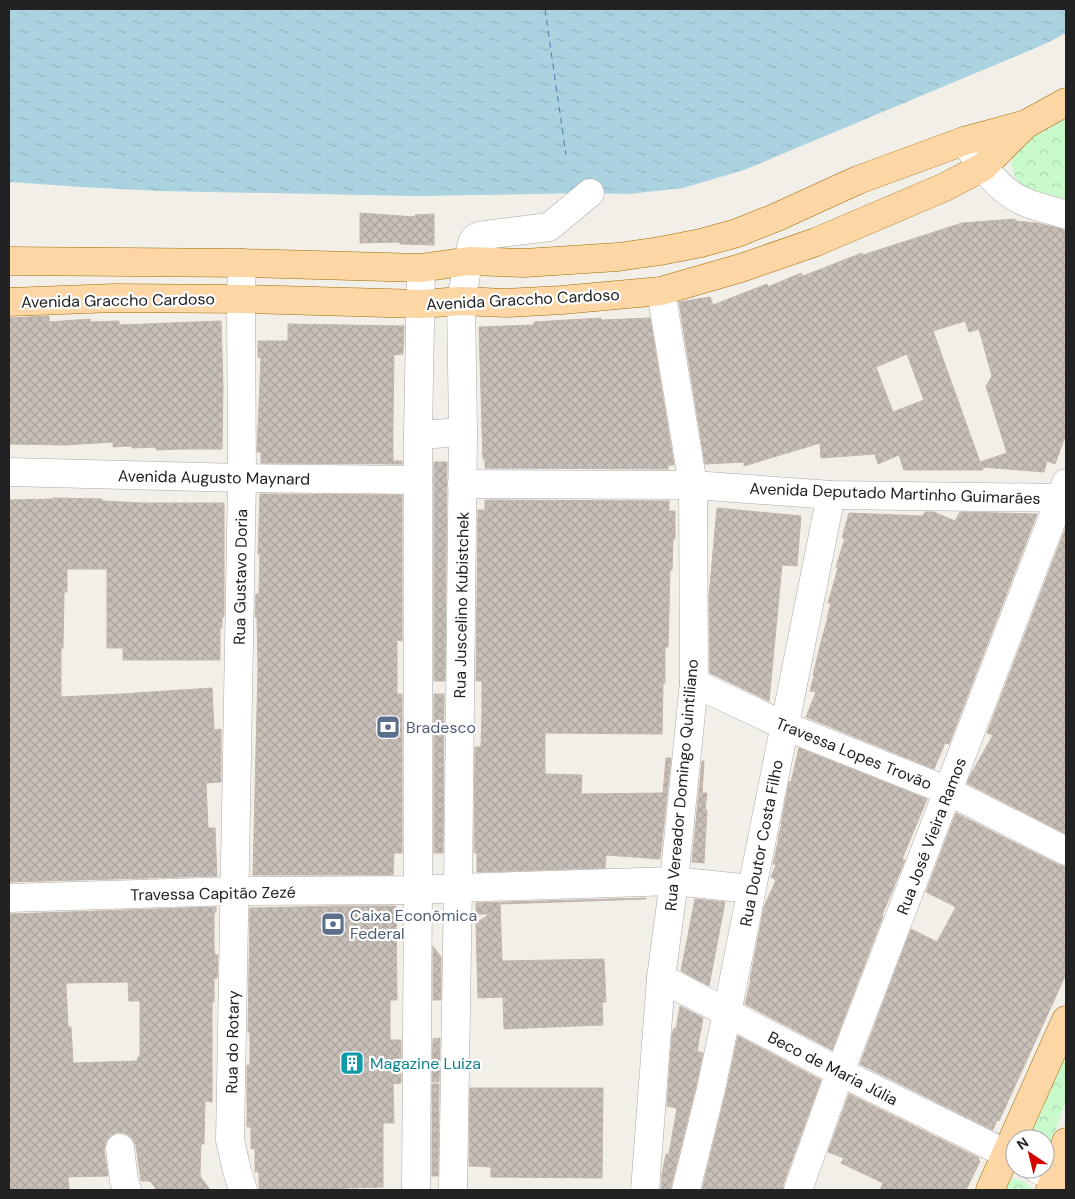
<svg xmlns="http://www.w3.org/2000/svg" width="1075" height="1199" font-family="'DM Sans',sans-serif">
<defs>
<pattern id="park-crowns" width="20" height="18" patternUnits="userSpaceOnUse" patternTransform="scale(1.25)"><rect width="20" height="18" fill="#c8facc"/><path d="M2 6a3 3 0 1 1 6 0M12 15a3 3 0 1 1 6 0" fill="none" stroke="#acd6af"/></pattern>
<pattern id="water-ripples" width="26" height="14" patternUnits="userSpaceOnUse" patternTransform="scale(1.25)"><rect width="26" height="14" fill="#aad3df"/><path d="M2 4q2-2 4 0t4 0M15 11q2-2 4 0t4 0" fill="none" stroke="#92b5bf"/></pattern>
<pattern id="building-cross-hatch" width="8" height="8" patternUnits="userSpaceOnUse" patternTransform="scale(1.25)"><rect width="8" height="8" fill="#c7bfb8"/><path d="M0 0l8 8M0 8l8-8" fill="none" stroke="#aba49e"/></pattern>
</defs>
<rect width="100%" height="100%" fill="#f2efe9"/>
<g fill="url(#park-crowns)">
<polygon points="1066,119 1066,199 1022,187 1014,175 1011,163 1016,152 1023,142"/>
<polygon points="1066,1054 1066,1102 1047,1154 1045,1154 1045,1139 1025,1139"/>
<path d="M1013,1179C1023,1180 1026,1182 1032,1190H1002L1005,1183Z"/>
</g>
<polygon fill="url(#water-ripples)" points="9,9 1066,9 1066,33 1045,44 744,170 683,188 629,194 590,193 416,196 160,191 82,187 9,182"/>
<g fill="none" stroke-linecap="round" stroke-linejoin="round">
<polyline stroke="#4a7aab" stroke-width="1" stroke-dasharray="6 5" stroke-linecap="butt" points="545,9 566,155"/>
</g>
<g fill="url(#building-cross-hatch)" stroke="#c4b6ab" fill-rule="evenodd">
<polygon points="360,213 415,217 415,215 434,214 434,245 400,244 400,242 360,243"/>
<path d="M1015,219V221L1037,223L1066,230V434L1055,464L1047,461L1044,472L982,467L983,470H904L899,455L878,464L875,454L821,458L820,443L744,466V462L705,464L679,302L710,297L713,305L767,284L768,287L801,273L803,276L862,253L863,255L962,223ZM965,321L969,332L979,329L992,376L986,386L1007,453L980,462L933,331ZM907,354L924,400L893,412L876,367Z"/>
<polygon points="49,316 49,322 90,319 90,322 119,321 119,325 221,321 223,387 222,449 183,449 156,450 156,447 132,448 132,446 113,447 113,442 66,445 9,444 9,318"/>
<polygon points="601,318 601,320 650,318 674,465 668,465 668,469 485,468 485,459 483,459 479,327 534,325 534,322"/>
<polygon points="288,324 404,326 403,354 394,355 393,423 393,461 402,461 402,464 261,463 261,452 257,452 261,358 258,357 258,341 288,341"/>
<polygon points="434,462 447,462 445,681 434,681"/>
<polygon points="260,494 402,495 402,641 397,640 397,694 402,694 402,853 394,853 393,875 253,875 258,668 257,617 255,617 256,594 259,594 260,554 258,554"/>
<polygon points="53,498 102,499 102,501 143,503 224,503 224,617 222,617 222,628 220,628 220,660 123,660 123,648 107,648 107,569 67,569 67,592 64,592 63,648 61,648 61,697 121,694 212,688 214,730 221,729 221,782 206,783 208,828 215,828 217,876 9,882 9,500 53,499"/>
<polygon points="485,500 669,501 669,511 675,511 675,539 673,539 672,570 670,570 668,647 665,647 665,683 663,683 662,734 545,733 545,774 582,775 581,794 663,793 666,758 671,758 660,859 606,855 605,868 477,872 477,853 474,853 475,747 481,747 482,713 482,681 476,681 478,510 485,510"/>
<polygon points="717,508 801,516 797,566 782,565 769,701 710,673 709,596"/>
<polygon points="925,512 934,512 955,521 960,512 1037,514 949,744 945,743 934,769 806,717 816,692 810,691 814,676 813,675 821,642 828,617 827,617 831,604 828,603 838,568 836,567 845,538 842,538 849,513 923,516"/>
<polygon points="1066,527 1066,834 967,783 970,776 993,735 987,733"/>
<polygon points="434,694 444,694 443,853 434,853"/>
<polygon points="799,748 927,799 902,859 905,860 882,915 883,916 832,1050 745,1004 751,980 750,980 764,907 776,880 771,877 776,865 773,864 779,838 778,838 782,824 781,824 789,782 790,781 791,782"/>
<polygon points="702,761 704,761 702,793 707,793 705,810 707,810 704,863 692,862"/>
<polygon points="956,813 1059,865 1066,867 1066,974 999,1121 997,1120 993,1130 860,1064 911,929 937,942 956,907 926,892"/>
<polygon points="646,898 646,899 500,904 502,961 604,959 606,1002 602,1002 603,1025 504,1029 503,997 478,998 476,923 490,914 476,914 476,903"/>
<polygon points="695,899 725,902 709,986 681,971"/>
<polygon points="338,906 396,906 397,1000 390,1000 390,1040 401,1040 401,1083 393,1084 394,1123 383,1123 383,1187 350,1188 311,1190 259,1190 259,1172 255,1172 255,1148 251,1149 251,1127 247,1127 247,1065 250,1065 250,1032 248,1032 250,908"/>
<path d="M216,907V912H214V949L215,955H218L217,978H214V1002H212V1102L205,1101L204,1144H201L200,1176L210,1190H157L150,1181H141L136,1146L133,1139L127,1134L119,1132L111,1135L106,1142L104,1150L108,1176L68,1177L69,1189L55,1190H9V914ZM128,982L129,1001H140V1057H138L137,1061L73,1063L71,1027H68L66,983Z"/>
<polygon points="433,946 441,957 441,1000 433,1000"/>
<polygon points="680,1006 703,1018 697,1051 703,1053 696,1086 671,1186 671,1190 661,1190 662,1174 666,1154 669,1154 677,1108 667,1106 672,1034 674,1028 676,1029"/>
<polygon points="738,1036 821,1080 783,1185 783,1190 702,1190 726,1092"/>
<polygon points="440,1038 439,1082 432,1082 433,1039"/>
<polygon points="432,1084 439,1084 438,1176 432,1176"/>
<polygon points="470,1088 603,1088 602,1178 491,1177 491,1167 469,1166"/>
<polygon points="849,1094 979,1158 978,1160 980,1161 966,1190 880,1190 883,1183 841,1163 844,1158 828,1152"/>
</g>
<g fill="none" stroke-linecap="round" stroke-linejoin="round">
<g stroke="#a9a9a9" stroke-width="29">
<g id="minor">
<path d="M964,141C981,164 998,191 1025,202C1038,208 1053,210 1066,215"/>
<polyline points="242,263 241,299 242,478 230,1140 237,1171 243,1190"/>
<polyline points="418,435 463,432"/>
<polyline points="9,472 242,478 418,480"/>
<polyline points="462,484 693,485 831,495 1066,498"/>
<polyline points="694,683 785,726 948,791 1066,851"/>
<polyline points="9,898 234,891 418,890 458,888 674,881 751,889"/>
<polyline points="661,978 840,1072 1015,1158"/>
<polyline points="120,1148 124,1181 127,1190"/>
<polyline points="1037,1169 1054,1177"/>
<polyline points="416,1190 418,890 418,435 421,268"/>
<path d="M453,1190L458,888L463,432L461,301L472,243C475,237 477,236 485,235L549,227L590,193"/>
<polyline points="645,1190 661,978 674,881 694,683 693,485 661,291"/>
<polyline points="686,1190 711,1089 727,1013 831,495"/>
<polyline points="798,1190 840,1072 1066,483"/>
</g>
</g>
<g stroke="#a06b00" stroke-width="29">
<g id="major">
<polyline points="9,261 242,263 421,268 469,261 524,263 618,257 660,251 701,243 737,233 777,217 858,180 964,141 1026,124 1066,102"/>
<polyline points="9,302 115,298 241,299 421,304 461,301 506,303 562,300 661,291 741,268 816,242 945,187 983,167 1025,125"/>
<polyline points="990,1190 1066,1020"/>
<polyline points="1050,1190 1066,1142"/>
</g>
</g>
<use href="#minor" stroke="#fff" stroke-width="28"/>
<use href="#major" stroke="#fcd6a4" stroke-width="28"/>
</g>
<defs>
<g id="bank-square" transform="scale(1.25)"><rect x="-9" y="-9" width="18" height="18" rx="4" fill="#5c6f8a" stroke="#fff"/><path d="M-6-4H6V4H-6ZM0-2.3a2.3 2.3 0 1 0 0 4.6a2.3 2.3 0 1 0 0-4.6Z" fill="#fff"/></g>
<g id="building-square" transform="scale(1.25)"><rect x="-9" y="-9" width="18" height="18" rx="4" fill="#0f9aa8" stroke="#fff"/><path d="M-4-6H4V6H1V3H-1V6H-4ZM-2.5-4.3h1.7v1.8h-1.7ZM.8-4.3h1.7v1.8H.8ZM-2.5-1h1.7V.8h-1.7ZM.8-1h1.7V.8H.8Z" fill="#fff"/></g>
</defs>
<g fill-rule="evenodd">
<use href="#bank-square" x="388" y="727"/>
<use href="#bank-square" x="333" y="924"/>
<use href="#building-square" x="352" y="1063"/>
</g>
<g text-anchor="middle" stroke-width="4.5" stroke-linejoin="round" paint-order="stroke">
<g font-size="16" fill="#222" stroke="#fff">
<text transform="translate(523 299) rotate(-3)" y="6">Avenida Graccho Cardoso</text>
<text transform="translate(118 300) rotate(-1)" y="6">Avenida Graccho Cardoso</text>
<text transform="translate(214 477) rotate(1)" y="6">Avenida Augusto Maynard</text>
<text transform="translate(895 493) rotate(2)" y="6">Avenida Deputado Martinho Guimarães</text>
<text transform="translate(240 577) rotate(-89)" y="6">Rua Gustavo Doria</text>
<text transform="translate(461 605) rotate(-89)" y="6">Rua Juscelino Kubistchek</text>
<text transform="translate(854 753) rotate(22)" y="6">Travessa Lopes Trovão</text>
<text transform="translate(681 785) rotate(-85)" y="6">Rua Vereador Domingo Quintiliano</text>
<text transform="translate(931 836) rotate(-69)" y="6">Rua José Vieira Ramos</text>
<text transform="translate(761 843) rotate(-79)" y="6">Rua Doutor Costa Filho</text>
<text transform="translate(213 893) rotate(-1)" y="6">Travessa Capitão Zezé</text>
<text transform="translate(232 1042) rotate(-89)" y="6">Rua do Rotary</text>
<text transform="translate(833 1068) rotate(27)" y="6">Beco de Maria Júlia</text>
</g>
<g font-size="16" fill="#4e5e75" stroke="#fff" text-anchor="start">
<text x="406" y="733">Bradesco</text>
<text x="350" y="921">Caixa Econômica<tspan x="350" dy="18">Federal</tspan></text>
</g>
<g font-size="16" fill="#0d838f" stroke="#fff" text-anchor="start">
<text x="370" y="1069">Magazine Luiza</text>
</g>
</g>
<rect width="1075" height="1199" fill="none" stroke="#222222" stroke-width="20"/>
<g transform="translate(1030 1154) rotate(325)"><circle r="24" fill="#ffffff" stroke="#a7a7a7"/>
<path d="M0-4L9 19L0 12L-9 19Z" fill="#d40000"/>
<text y="-8" font-size="14" font-weight="bold" text-anchor="middle" fill="#222222">N</text>
</g>
</svg>
